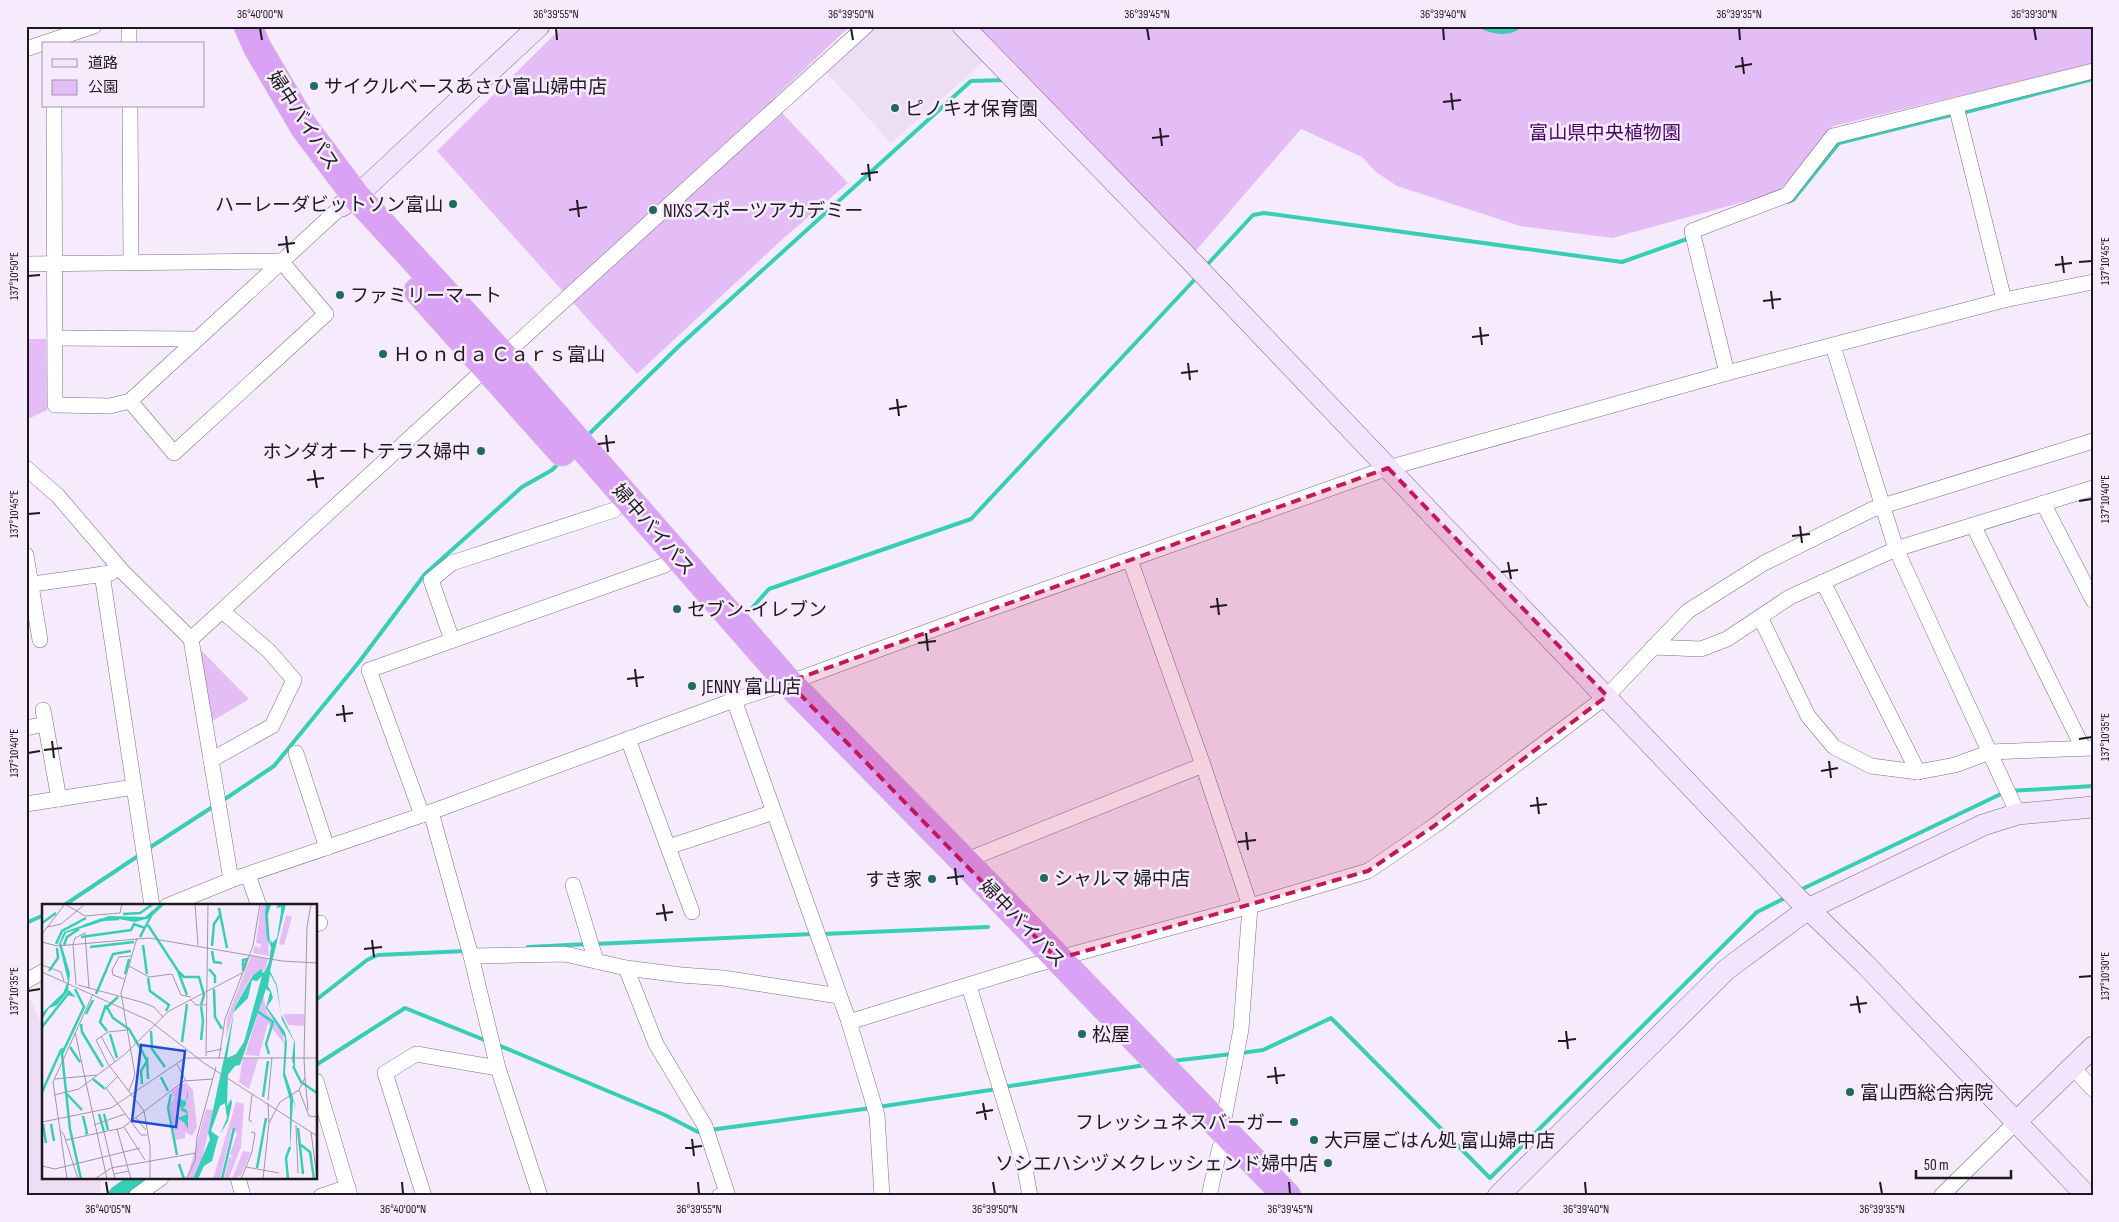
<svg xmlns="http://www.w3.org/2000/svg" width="2119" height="1222" font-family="'Sofia Sans Condensed','Noto Sans JP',sans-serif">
<rect width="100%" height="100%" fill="#f6ebfd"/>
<g fill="#edddf5">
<polygon points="872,26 956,26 987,59 891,143 826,72"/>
<polygon points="26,990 44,1029 44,1178 100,1178 101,1196 26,1196"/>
</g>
<g fill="#e4bdf7">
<polygon points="563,26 845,26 847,29 771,101 848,183 785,237 637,374 437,151"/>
<polygon points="971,26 2093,26 2093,64 1833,126 1795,175 1776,193 1612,238 1520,226 1397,186 1376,172 1362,157 1301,129 1194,253"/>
<polygon points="26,339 46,339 47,410 26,420"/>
<polygon points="199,648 249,699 209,723"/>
</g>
<path fill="#37ceb7" d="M1476,26H1523C1511,38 1490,35 1476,26Z"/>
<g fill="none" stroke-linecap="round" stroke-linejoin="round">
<g stroke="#37ceb7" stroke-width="4">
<polyline points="1962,113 2093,79"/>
<polyline points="1788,202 1793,200 1839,143 1955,114"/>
<polyline points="1206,266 1253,215 1264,213 1622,262 1690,238"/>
<polyline points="586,437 680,345 971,81 1005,80"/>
<polyline points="752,608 769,589 971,519 1197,277"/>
<polyline points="2010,791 2093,786"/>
<polyline points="222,801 274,766 359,662 425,574 522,487 552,470 560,462"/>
<polyline points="146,850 214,806"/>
<polyline points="1800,890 2003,793"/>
<polyline points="63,906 141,854"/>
<polyline points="26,923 44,915"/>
<polyline points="823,934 988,927"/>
<polyline points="595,944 813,934"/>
<polyline points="528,947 588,944"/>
<polyline points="316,1000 367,960 378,955 466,951"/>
<polyline points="498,1045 665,1115 698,1132 703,1131"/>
<polyline points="1241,1053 1263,1050 1331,1018 1490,1178 1757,912 1787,897"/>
<polyline points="1172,1061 1232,1054"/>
<polyline points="316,1065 405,1008 487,1041"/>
<polyline points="1004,1087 1145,1065"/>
<polyline points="878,1107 997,1089"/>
<polyline points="710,1130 871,1108"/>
</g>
<polyline stroke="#37ceb7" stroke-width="22" points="119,1196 145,1178"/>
<g stroke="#7b7080" stroke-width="16">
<g id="street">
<polyline points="129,26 129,44"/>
<polyline points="26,49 94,26"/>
<polyline points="54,106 55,405 110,406 130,401 342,206"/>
<polyline points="130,106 131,262"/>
<polyline points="1956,106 2004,300"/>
<polyline points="26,264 281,261 326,314 174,453 130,401"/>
<polyline points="55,338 196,339"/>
<polyline points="1833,346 1896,549 2018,814"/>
<polyline points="503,356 866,26"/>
<polyline points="1727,373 1692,231 1787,195 1833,136 2093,71"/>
<polyline points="26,468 58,496 123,572 191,639 231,880"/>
<polyline points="2043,503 2093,600"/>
<polyline points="1973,525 2083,748"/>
<polyline points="26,555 40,640"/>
<polyline points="1130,560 1203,765 1250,906 1241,1029 1222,1129"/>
<polyline points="102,574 152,906"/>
<polyline points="1823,582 1918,772"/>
<polyline points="26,585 111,573"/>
<polyline points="1760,617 1808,716 1834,747 1871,766 1918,772 1955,765 1990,752 2093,748"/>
<polyline points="191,639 486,368"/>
<polyline points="452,640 431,580 452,563 614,510"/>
<polyline points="1653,647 1701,649 1727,639 1790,597 1896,549 2093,488"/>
<polyline points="734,700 849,1022 877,1115 882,1196"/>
<polyline points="43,710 59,799"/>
<polyline points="26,728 45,724"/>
<polyline points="628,739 692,912"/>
<polyline points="296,753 327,848"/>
<polyline points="211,760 272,726 294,680 269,651 222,611"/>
<polyline points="26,804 134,787"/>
<polyline points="431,812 471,956 498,1068 540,1196"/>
<polyline points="422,815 369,670 665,565"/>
<polyline points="668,847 774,812"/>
<polyline points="964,861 1203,765"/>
<polyline points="248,875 259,906"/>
<polyline points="573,885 596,961"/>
<polyline points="167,906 231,880 431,812 734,700 799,679 967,617 1388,468 1727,373 2004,300 2093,282"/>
<polyline points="316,924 320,923"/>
<polyline points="471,956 565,954 626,968 681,975 723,978 839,996"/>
<polyline points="626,968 656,1044 705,1126 727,1193 719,1196"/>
<polyline points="26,981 44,971"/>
<polyline points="969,986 1025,1169 1030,1196"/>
<polyline points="849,1022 1030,966 1250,906 1368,871 1434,826 1607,696 1688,611 1764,563 1873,509 2093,441"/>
<polyline points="2072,1067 2093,1089"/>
<polyline points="316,1081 350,1196"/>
<polyline points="238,1178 243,1196"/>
<polyline points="136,1196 161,1178"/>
<polyline points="321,1196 348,1187"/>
<polyline points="424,1196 385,1073 416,1054 498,1068"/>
<polyline points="1209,1196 1220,1147"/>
<polyline points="1941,1196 2016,1122"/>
</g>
</g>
<g stroke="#7b7080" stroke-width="22">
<g id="secondary">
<polyline points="963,26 1193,263 1797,898 1864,963 2087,1196"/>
<polyline points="342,206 363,190 539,26"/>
<polyline points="2016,1122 2093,1047"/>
<polyline points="1498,1196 1727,969 1808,909 1983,825 2018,814 2093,807"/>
</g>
</g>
<g stroke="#d6d6d7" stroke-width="29">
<g id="highway">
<polyline points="248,26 257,47 304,127 355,195 503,356 788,682 964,861 1287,1196"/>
<polyline points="418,291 562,452"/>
</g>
</g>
<use href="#street" stroke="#fff" stroke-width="15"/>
<use href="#secondary" stroke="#f4e3fc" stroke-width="21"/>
<use href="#highway" stroke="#daa2f5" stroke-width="28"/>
</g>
<path fill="#c2185b" fill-opacity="0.2" stroke="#c2185b" stroke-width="4" stroke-dasharray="10 6" stroke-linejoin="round" d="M1388,468L1607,696L1434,826L1368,871L1057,959L788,682Z"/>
<path fill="none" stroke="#1d191f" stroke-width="2" d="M260,28L262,40M556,28L557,40M851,28L853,40M1147,28L1149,40M1443,28L1444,40M1739,28L1740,40M2034,28L2036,40M1742,57L1744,74M1735,67L1752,64M1451,93L1453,110M1443,102L1461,100M1160,128L1162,146M1152,138L1169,136M868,164L870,181M861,174L878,172M577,200L579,217M569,210L587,207M286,236L288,253M278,245L295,243M2062,256L2064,273M2079,262L2092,261M2055,265L2072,263M28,276L40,275M1771,291L1773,309M1763,301L1781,299M1480,327L1482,345M1472,337L1489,335M1188,363L1190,380M1181,373L1198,371M897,399L899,416M889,409L907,406M606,435L608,452M598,444L615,442M314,470L317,488M307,480L324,478M2079,501L2092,499M28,514L40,513M1800,526L1802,543M1792,536L1810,534M1508,562L1511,579M1501,572L1518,570M1217,598L1219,615M1210,607L1227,605M926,633L928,651M918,643L936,641M635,669L637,687M627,679L644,677M343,705L345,722M336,715L353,713M2079,739L2092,737M52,741L54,758M44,750L62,748M28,753L40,751M1829,761L1831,778M1821,771L1838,768M1537,797L1539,814M1530,806L1547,804M1246,832L1248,850M1238,842L1256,840M955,868L957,885M947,878L964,876M663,904L666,921M656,914L673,912M372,940L374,957M364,949L382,947M2079,977L2092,976M28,991L40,989M1857,996L1860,1013M1850,1005L1867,1003M1566,1031L1568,1049M1558,1041L1576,1039M1275,1067L1277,1084M1267,1077L1285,1075M983,1103L986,1120M976,1113L993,1110M692,1139L694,1156M685,1148L702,1146M106,1182L108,1194M402,1182L403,1194M698,1182L699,1194M993,1182L995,1194M1289,1182L1290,1194M1585,1182L1586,1194M1880,1182L1882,1194"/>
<g fill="#236a5e" stroke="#f6ebfd" stroke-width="2">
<circle cx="314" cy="86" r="5"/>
<circle cx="895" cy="108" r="5"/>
<circle cx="453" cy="204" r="5"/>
<circle cx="653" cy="210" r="5"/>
<circle cx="340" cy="295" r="5"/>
<circle cx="383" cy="354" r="5"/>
<circle cx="481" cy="451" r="5"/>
<circle cx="677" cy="609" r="5"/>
<circle cx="692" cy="686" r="5"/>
<circle cx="1044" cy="878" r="5"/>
<circle cx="932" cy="879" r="5"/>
<circle cx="1082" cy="1034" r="5"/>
<circle cx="1850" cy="1092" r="5"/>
<circle cx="1294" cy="1122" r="5"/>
<circle cx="1314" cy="1140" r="5"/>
<circle cx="1328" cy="1163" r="5"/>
</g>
<g text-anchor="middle" stroke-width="5" stroke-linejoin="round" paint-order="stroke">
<g font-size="19" fill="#1d191f" stroke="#f6ebfd" text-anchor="start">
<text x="324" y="93">サイクルベースあさひ富山婦中店</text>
<text x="905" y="115">ピノキオ保育園</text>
<text x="443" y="211" text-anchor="end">ハーレーダビットソン富山</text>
<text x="663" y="217">NIXSスポーツアカデミー</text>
<text x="350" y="302">ファミリーマート</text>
<text x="393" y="361">Ｈｏｎｄａ Ｃａｒｓ富山</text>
<text x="471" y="458" text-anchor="end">ホンダオートテラス婦中</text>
<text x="687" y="616">セブン-イレブン</text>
<text x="702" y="693">JENNY 富山店</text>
<text x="1054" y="885">シャルマ 婦中店</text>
<text x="922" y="886" text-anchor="end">すき家</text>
<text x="1092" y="1041">松屋</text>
<text x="1860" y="1099">富山西総合病院</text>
<text x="1284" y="1129" text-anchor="end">フレッシュネスバーガー</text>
<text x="1324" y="1147">大戸屋ごはん処 富山婦中店</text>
<text x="1318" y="1170" text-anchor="end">ソシエハシヅメクレッシェンド婦中店</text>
</g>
<g font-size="19" fill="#1d191f" stroke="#f6ebfd">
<text transform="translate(304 120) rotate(57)" y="7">婦中バイパス</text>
<text transform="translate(654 529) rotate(49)" y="7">婦中バイパス</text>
<text transform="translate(1023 923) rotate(46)" y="7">婦中バイパス</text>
</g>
<g font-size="19" fill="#4b0065" stroke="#f6ebfd">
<text x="1605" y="139">富山県中央植物園</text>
</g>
</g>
<g transform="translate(42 904)">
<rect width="275" height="275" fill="#f6ebfd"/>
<path d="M219,0H224L227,52L211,49L213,42L217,43L216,49L219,40L214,39ZM244,11L250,13L242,41L237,40ZM209,52L226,55L223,66L210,71L194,100L184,135L185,114ZM221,92L225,108L240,128L243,141L226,119L217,152L203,151ZM241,110H262V122L246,121ZM201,154L216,155L207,185L197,178ZM144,178L151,186L155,223L150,232L143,228V234L133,236L127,203L132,193L129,188ZM194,198L202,200L199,243L187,274L182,275L187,253L191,254L188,250L195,230L190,224L178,275H171ZM164,205L171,206L160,255L151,275H145ZM201,247L209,248L199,271L190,275Z" fill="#e4bdf7"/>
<path d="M118,0H123L108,14L93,18L71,14L24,29L19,39L28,69L26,87L15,101L7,104L0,116V109L21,89L26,77L17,40L22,28L67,12L103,13ZM229,0L226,11L228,41L229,35L230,39L235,34L239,8V3L234,4L237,0H244L228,67L235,81L239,110L253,138V166L250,156L252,137L240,116L234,81L228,70L226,82L229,87L231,94L225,103L243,128L245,138L243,169L250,190L254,205L251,197L248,247V196L241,171L243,134L224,104L228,88L224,85L198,161L193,162L186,171L185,202L189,195L190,199L186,217L176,234L170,257L162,262L156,275H151L168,235L166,229L193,103L211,71L220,65V69L223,67L227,58L229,43L225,35L223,9L224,1ZM220,72L202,138L194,150L185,154L192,108L206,94L210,76L215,77ZM183,199L185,214L177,233L169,227L178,202ZM146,186V192L145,195L144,197V201L141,204L145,206L146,210V225L143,220L140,230L143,219L135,214L146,210L138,206L140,204L135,200L137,195L144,197Z" fill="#37ceb7" fill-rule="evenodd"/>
<path fill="none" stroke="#37ceb7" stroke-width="2.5" d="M177,4L185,44M81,10L98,9L111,0M0,19L14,9M106,21L136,67L142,73H157L162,91L159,101M42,22L58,16L77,15M39,33L89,26L92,20L103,24M98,33L109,12M14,40L20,27L44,14M22,41L25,33L37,25M101,41L105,70M170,42L172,20L178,11M48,43L92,38M170,47L172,58L180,59M205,55L203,62L201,67V56ZM167,65L173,72V79M7,67L16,54L15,44M136,67L145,91M83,70L87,55M106,74L108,87L127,101L124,107M33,85L42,103L20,150L28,225L39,275M172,85L173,113L180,125M54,90L71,50L89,47M76,93L65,103L71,114L87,125L101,149M64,101L58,118L65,127M159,102L161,117M215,107L231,118L224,140L227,150M44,110L51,96M39,120L40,128L61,163M0,123L26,90L30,91L26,87M109,127L110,145L123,163M68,130L75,154M159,136L161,117M140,138L145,100M28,143L38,158M105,153L106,175M251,162L259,178L275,189M119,173L126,187M51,175L63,185M100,180L99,167L105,157L101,149M0,188L19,146L23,144M25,190L40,206M129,190L126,204L135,251M221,193L226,157M57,210L62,228M62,210L66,226M41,212L45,229L43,230M1,220L4,239M9,220L12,237M256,224L261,270M259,241L268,248L272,275M137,260L142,275M215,264L224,214M180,275L192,224M246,275L244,254L248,243"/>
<path fill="none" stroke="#9f97a4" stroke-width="1" d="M23,0L43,12L78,9L80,0M153,0L156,41M5,23L19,20L43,0M0,30L23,0M0,38L15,42L107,34L240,57L275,59M31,40L33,34L43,29L47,84M31,41L34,81M0,61L19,68L22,77M87,62L107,73L130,70L139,91L149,93M0,68L108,117L162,159L275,232M82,75L71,71L70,66L77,53L90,52M36,81L99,98L112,103L121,113M148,95L154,101H165M85,126L66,128L54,136L66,160L102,207L108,242V275M33,128L65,275M59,132L73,158M165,148L180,145M164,152L166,0M262,154L265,23L269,0M262,154L263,174L257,186L267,212L275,213M177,155L183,115L211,42L218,0M135,160L144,177M76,172L64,184L99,231H105M263,174L266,206M13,175L55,171M11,178L51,90M11,178L18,226L22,231L36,275M87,187L93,171L79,89L95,34M12,191L37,185L82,151L127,107L200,69M210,191L207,216L210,218M226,196L230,153M94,214L104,226M0,218L69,204L143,154H275M227,219L238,198L257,186M52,221L83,210M254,221L256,269M82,223L103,256M75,225L89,275M18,226L25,275M62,228L73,275M269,228L275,274M24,236L80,224L142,177L171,175M0,262L13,265L98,244M204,263L237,269M72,270L87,267M53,275L69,264L154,249M144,275L153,257L155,233L174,163M199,275L210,248L213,229L209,228M221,275L227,219L226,199"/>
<path fill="#1d4ed8" fill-opacity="0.15" stroke="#1d4ed8" stroke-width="2.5" d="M99,141L143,147L134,223L90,217Z"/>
<rect width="275" height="275" fill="none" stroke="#1d191f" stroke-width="2.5"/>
</g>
<rect width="2119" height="1222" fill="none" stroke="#f6ebfd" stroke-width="55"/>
<rect x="42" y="42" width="162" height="65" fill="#f6ebfd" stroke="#9f97a4"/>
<rect x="52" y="59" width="25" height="8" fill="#f4e3fc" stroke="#9f97a4"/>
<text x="88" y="68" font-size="15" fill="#1d191f">道路</text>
<rect x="52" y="80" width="25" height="15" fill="#e4bdf7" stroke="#9f97a4"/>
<text x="88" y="92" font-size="15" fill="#1d191f">公園</text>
<path d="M1916 1170v8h95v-8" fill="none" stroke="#1d191f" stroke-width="2.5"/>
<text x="1924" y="1170" font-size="15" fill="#1d191f" stroke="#f6ebfd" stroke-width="4" paint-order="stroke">50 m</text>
<rect x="28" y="28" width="2064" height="1166" fill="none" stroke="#1d191f" stroke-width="2"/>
<g font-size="12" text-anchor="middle" fill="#1d191f">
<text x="260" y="18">36°40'00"N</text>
<text x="556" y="18">36°39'55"N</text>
<text x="851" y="18">36°39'50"N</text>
<text x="1147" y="18">36°39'45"N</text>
<text x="1443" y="18">36°39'40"N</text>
<text x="1739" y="18">36°39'35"N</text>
<text x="2034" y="18">36°39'30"N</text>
<text transform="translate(2105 261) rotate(-90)" y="4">137°10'45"E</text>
<text transform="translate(14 276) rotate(-90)" y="4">137°10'50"E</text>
<text transform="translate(2105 499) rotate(-90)" y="4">137°10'40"E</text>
<text transform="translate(14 514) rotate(-90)" y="4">137°10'45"E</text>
<text transform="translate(2105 737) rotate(-90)" y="4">137°10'35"E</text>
<text transform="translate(14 753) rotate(-90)" y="4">137°10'40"E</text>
<text transform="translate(2105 976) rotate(-90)" y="4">137°10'30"E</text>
<text transform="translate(14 991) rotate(-90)" y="4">137°10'35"E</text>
<text x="108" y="1213">36°40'05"N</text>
<text x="403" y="1213">36°40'00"N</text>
<text x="699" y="1213">36°39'55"N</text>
<text x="995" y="1213">36°39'50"N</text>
<text x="1290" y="1213">36°39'45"N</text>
<text x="1586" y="1213">36°39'40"N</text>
<text x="1882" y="1213">36°39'35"N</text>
</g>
</svg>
